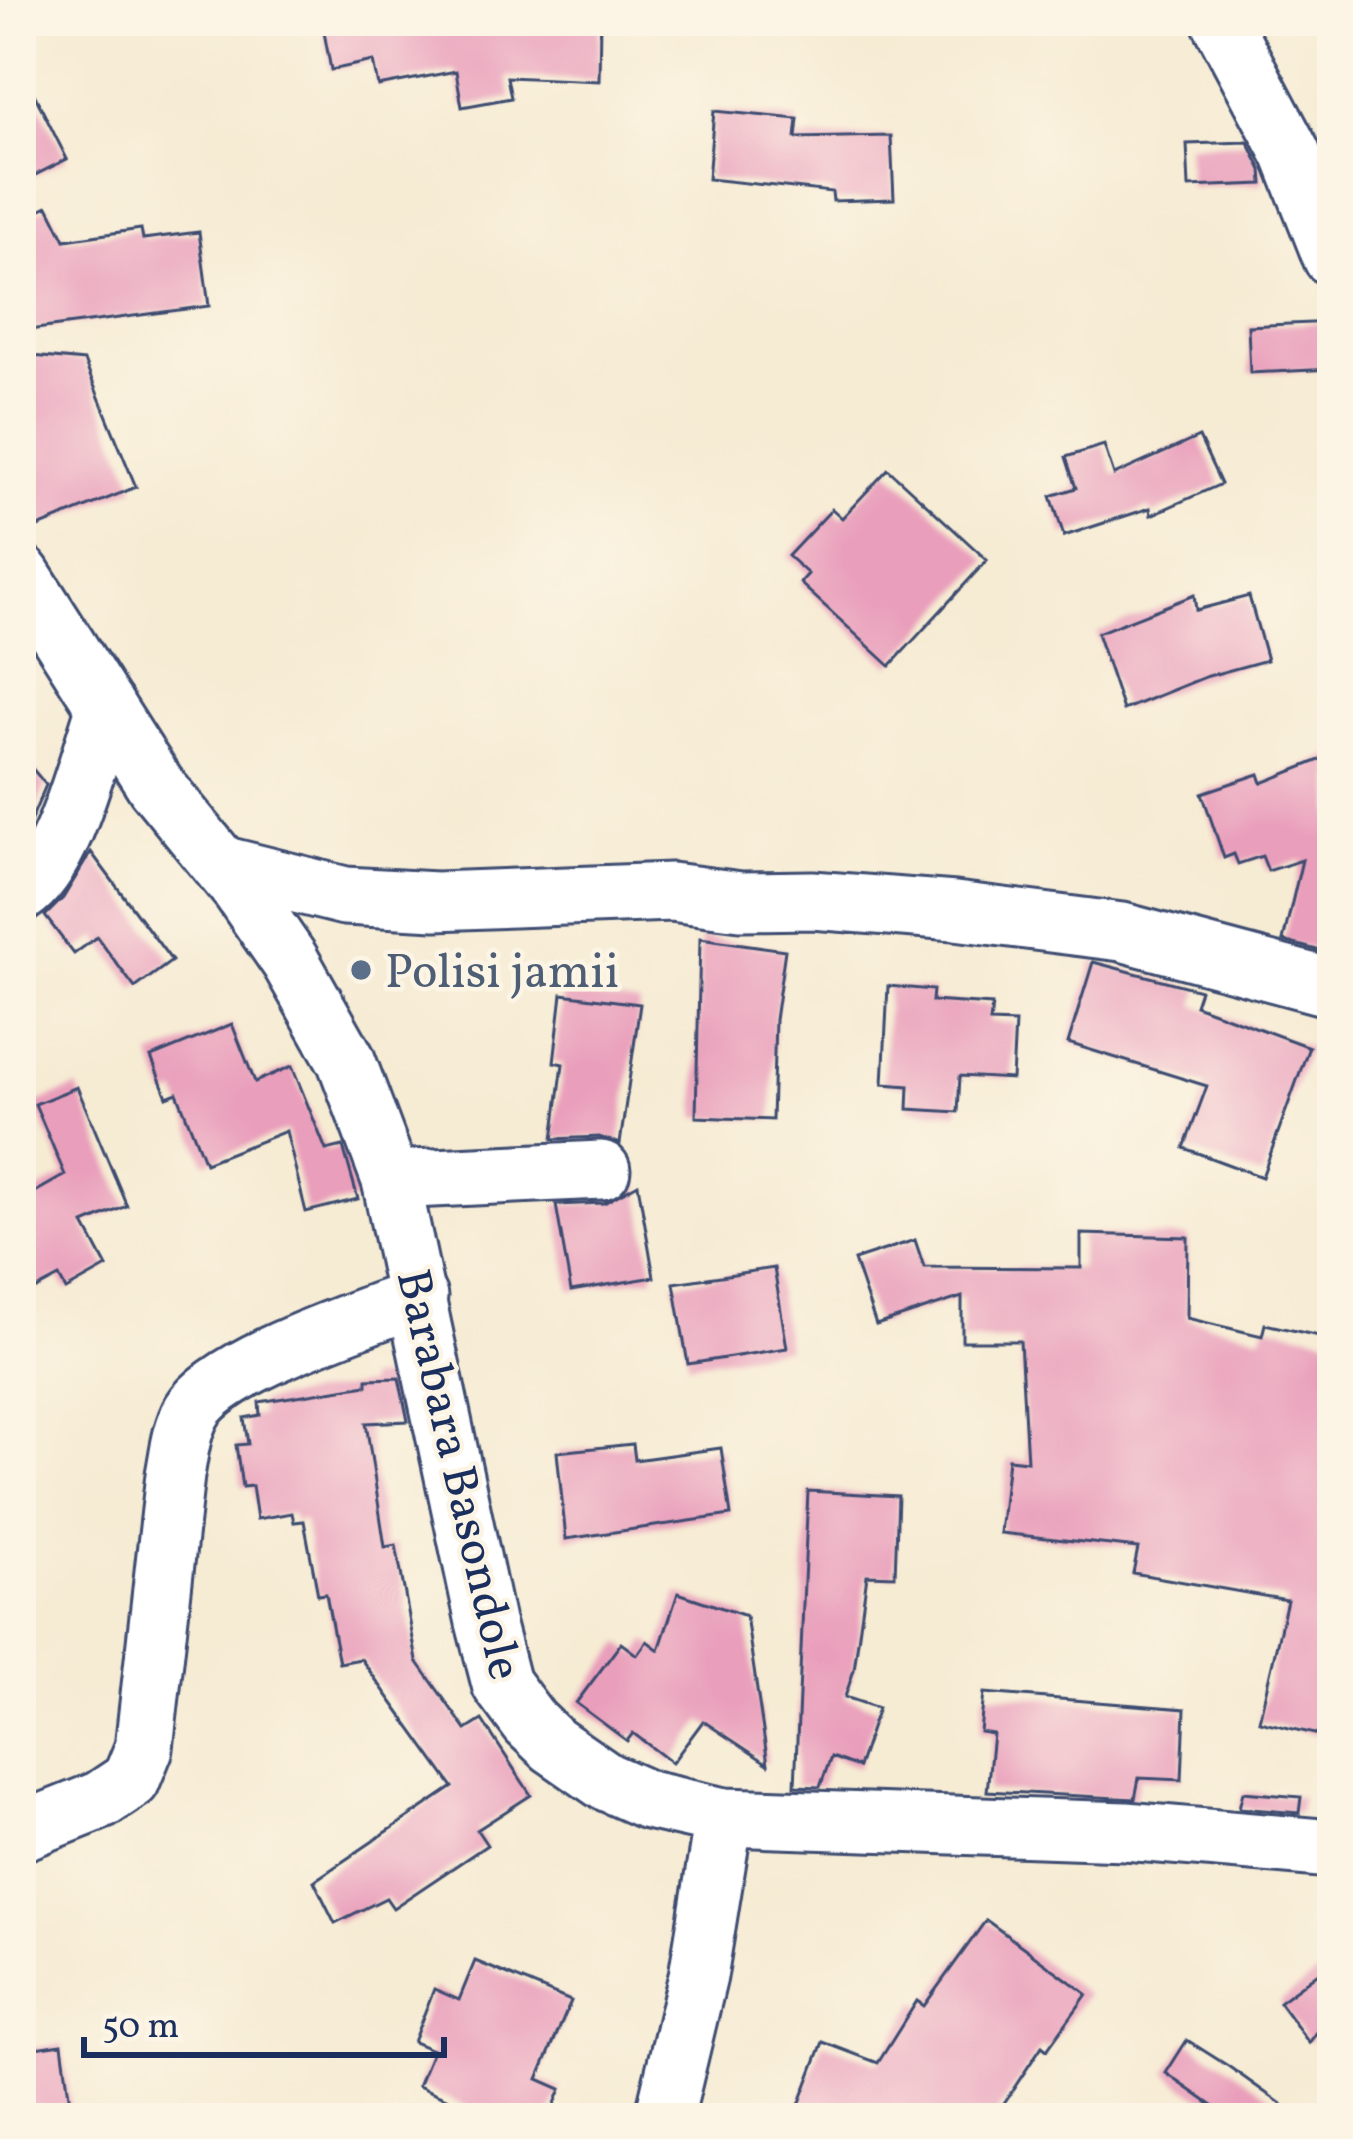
<svg xmlns="http://www.w3.org/2000/svg" width="1353" height="2139" font-family="Vollkorn,serif">
<rect width="100%" height="100%" fill="#fcf5e5"/>
<filter id="ink" filterUnits="userSpaceOnUse"><feTurbulence type="fractalNoise" baseFrequency=".00833" numOctaves="2"/><feDisplacementMap in="SourceGraphic" scale="24" xChannelSelector="R" yChannelSelector="G"/><feConvolveMatrix kernelMatrix="1 2 1 2 8 2 1 2 1" color-interpolation-filters="sRGB"/></filter>
<filter id="wash" filterUnits="userSpaceOnUse"><feTurbulence type="fractalNoise" baseFrequency=".004" numOctaves="4" result="noise"/><feDisplacementMap in="SourceGraphic" scale="48" xChannelSelector="R" yChannelSelector="G"/><feGaussianBlur stdDeviation="2.7" result="paint"/><feColorMatrix in="noise" values="0 0 0 0 0 0 0 0 0 0 0 0 0 0 0 0 0 1.4 0 .05"/><feComposite in="paint" operator="in"/></filter>
<g filter="url(#wash)">
<rect width="100%" height="100%" fill="#f6ebd3"/>
<g id="blocks">
<g fill="#e99fbb">
<polygon points="322,21 600,21 599,81 507,77 511,98 462,107 456,71 378,86 373,61 331,70"/>
<polygon points="21,68 67,159 21,182"/>
<polygon points="714,111 798,119 796,138 891,136 894,199 833,201 832,192 708,179"/>
<polygon points="1248,142 1262,170 1263,184 1189,187 1187,144"/>
<polygon points="48,206 65,240 141,229 143,239 199,232 209,306 21,331 21,219"/>
<polygon points="1332,322 1332,369 1250,373 1248,326"/>
<polygon points="21,355 84,361 136,487 21,534"/>
<polygon points="1199,437 1221,484 1151,515 1150,508 1064,536 1051,496 1076,488 1066,457 1104,445 1114,475"/>
<polygon points="888,469 987,560 890,666 800,583 808,574 788,556 832,509 842,518"/>
<polygon points="1194,595 1196,610 1249,596 1267,660 1205,677 1123,710 1097,633"/>
<polygon points="21,755 46,785 21,843"/>
<polygon points="1332,755 1332,954 1283,941 1302,860 1268,871 1262,856 1238,864 1234,854 1224,858 1202,793 1259,774 1262,783"/>
<polygon points="91,852 172,961 135,988 97,937 74,954 45,916 63,898"/>
<polygon points="700,938 785,950 775,1020 772,1120 696,1117"/>
<polygon points="1093,962 1200,990 1195,1005 1309,1047 1262,1177 1184,1148 1207,1086 1068,1043"/>
<polygon points="888,986 933,990 932,1001 992,1005 990,1022 1015,1023 1012,1079 960,1076 958,1112 908,1109 909,1086 883,1084"/>
<polygon points="562,994 640,1004 620,1144 599,1137 553,1139 563,1064 554,1062"/>
<polygon points="232,1024 255,1082 292,1066 326,1150 343,1146 358,1199 306,1212 286,1131 205,1163 177,1093 167,1097 151,1057"/>
<polygon points="77,1087 127,1206 84,1224 107,1267 66,1290 59,1277 21,1297 21,1200 65,1175 35,1104"/>
<polygon points="638,1184 654,1277 571,1291 556,1205 604,1203"/>
<polygon points="1081,1234 1188,1237 1187,1318 1262,1336 1265,1324 1332,1339 1332,1738 1259,1721 1287,1600 1133,1573 1138,1548 1000,1533 1008,1459 1027,1461 1020,1341 962,1341 962,1297 876,1325 854,1260 915,1240 924,1267 1081,1268"/>
<polygon points="774,1268 787,1348 688,1364 674,1283"/>
<polygon points="399,1378 408,1421 366,1423 385,1547 396,1545 417,1661 466,1730 482,1720 531,1795 477,1830 487,1845 393,1908 386,1898 335,1923 314,1881 453,1787 361,1659 339,1663 326,1594 318,1595 304,1521 294,1522 292,1513 257,1519 252,1486 242,1487 236,1445 248,1444 244,1418 260,1415 259,1402 367,1385 367,1379"/>
<polygon points="633,1444 635,1460 721,1448 731,1515 566,1539 557,1452"/>
<polygon points="808,1491 898,1496 895,1576 867,1575 854,1670 845,1697 878,1708 858,1767 831,1757 820,1787 795,1786"/>
<polygon points="678,1593 746,1616 768,1764 703,1721 672,1763 633,1733 627,1741 576,1703 621,1643 637,1655 647,1641 659,1650"/>
<polygon points="984,1693 1185,1709 1182,1780 1139,1778 1135,1799 987,1791 993,1734 980,1732"/>
<polygon points="1243,1792 1301,1797 1299,1813 1239,1808"/>
<polygon points="986,1920 1087,1994 1047,2050 1042,2046 994,2118 794,2118 823,2042 878,2063 917,2001 924,2006"/>
<polygon points="475,1961 571,2001 538,2079 561,2089 549,2118 493,2118 418,2086 433,2050 413,2042 434,1989 459,2000"/>
<polygon points="1332,1963 1332,2012 1309,2043 1279,2002"/>
<polygon points="1187,2040 1228,2066 1301,2118 1230,2118 1166,2073"/>
<polygon points="62,2044 72,2118 21,2118 21,2050"/>
</g>
</g>
</g>
<g filter="url(#ink)">
<use href="#blocks" fill-opacity="0" stroke="#3c4b70" stroke-width="3"/>
<g fill="none" stroke-linecap="round" stroke-linejoin="round">
<g stroke="#3c4b70" stroke-width="63">
<g id="minor">
<polyline points="1221,21 1291,153 1332,257"/>
<polyline points="21,574 156,786 241,890 290,961 346,1060 391,1180 485,1622 501,1684 530,1723 553,1745 605,1781 648,1800 724,1817 1126,1831 1332,1849"/>
<polyline points="221,865 345,896 436,901 671,892 741,901 812,900 955,911 1122,932 1332,988"/>
<path d="M21,893C64,865 88,758 106,707"/>
<polyline points="391,1180 601,1170"/>
<path d="M21,1832L101,1800L131,1780L144,1748L175,1475C179,1454 181,1431 192,1411C220,1364 365,1318 418,1297"/>
<polyline points="664,2118 698,1976 724,1817"/>
</g>
</g>
<use href="#minor" stroke="#fff" stroke-width="57"/>
</g>
</g>
<circle fill="#5c6f8a" stroke="#fcf5e5" stroke-width="4.5" cx="361" cy="970" r="12"/>
<g text-anchor="middle" stroke-width="9" stroke-linejoin="round" paint-order="stroke">
<g font-size="48" fill="#4e5e75" stroke="#fcf5e5" text-anchor="start">
<text x="385" y="987">Polisi jamii</text>
</g>
<g font-size="48" fill="#1b2f5e" stroke="#fcf5e5">
<text transform="translate(461 1474) rotate(77)" y="17">Barabara Basondole</text>
</g>
</g>
<rect width="1353" height="2139" fill="none" stroke="#fcf5e5" stroke-width="72"/>
<path d="M84 2037v18h360v-18" fill="none" stroke="#1b2f5e" stroke-width="6"/>
<text x="102" y="2037" font-size="36" fill="#1b2f5e" stroke="#fcf5e5" stroke-width="9" paint-order="stroke">50 m</text>
</svg>
